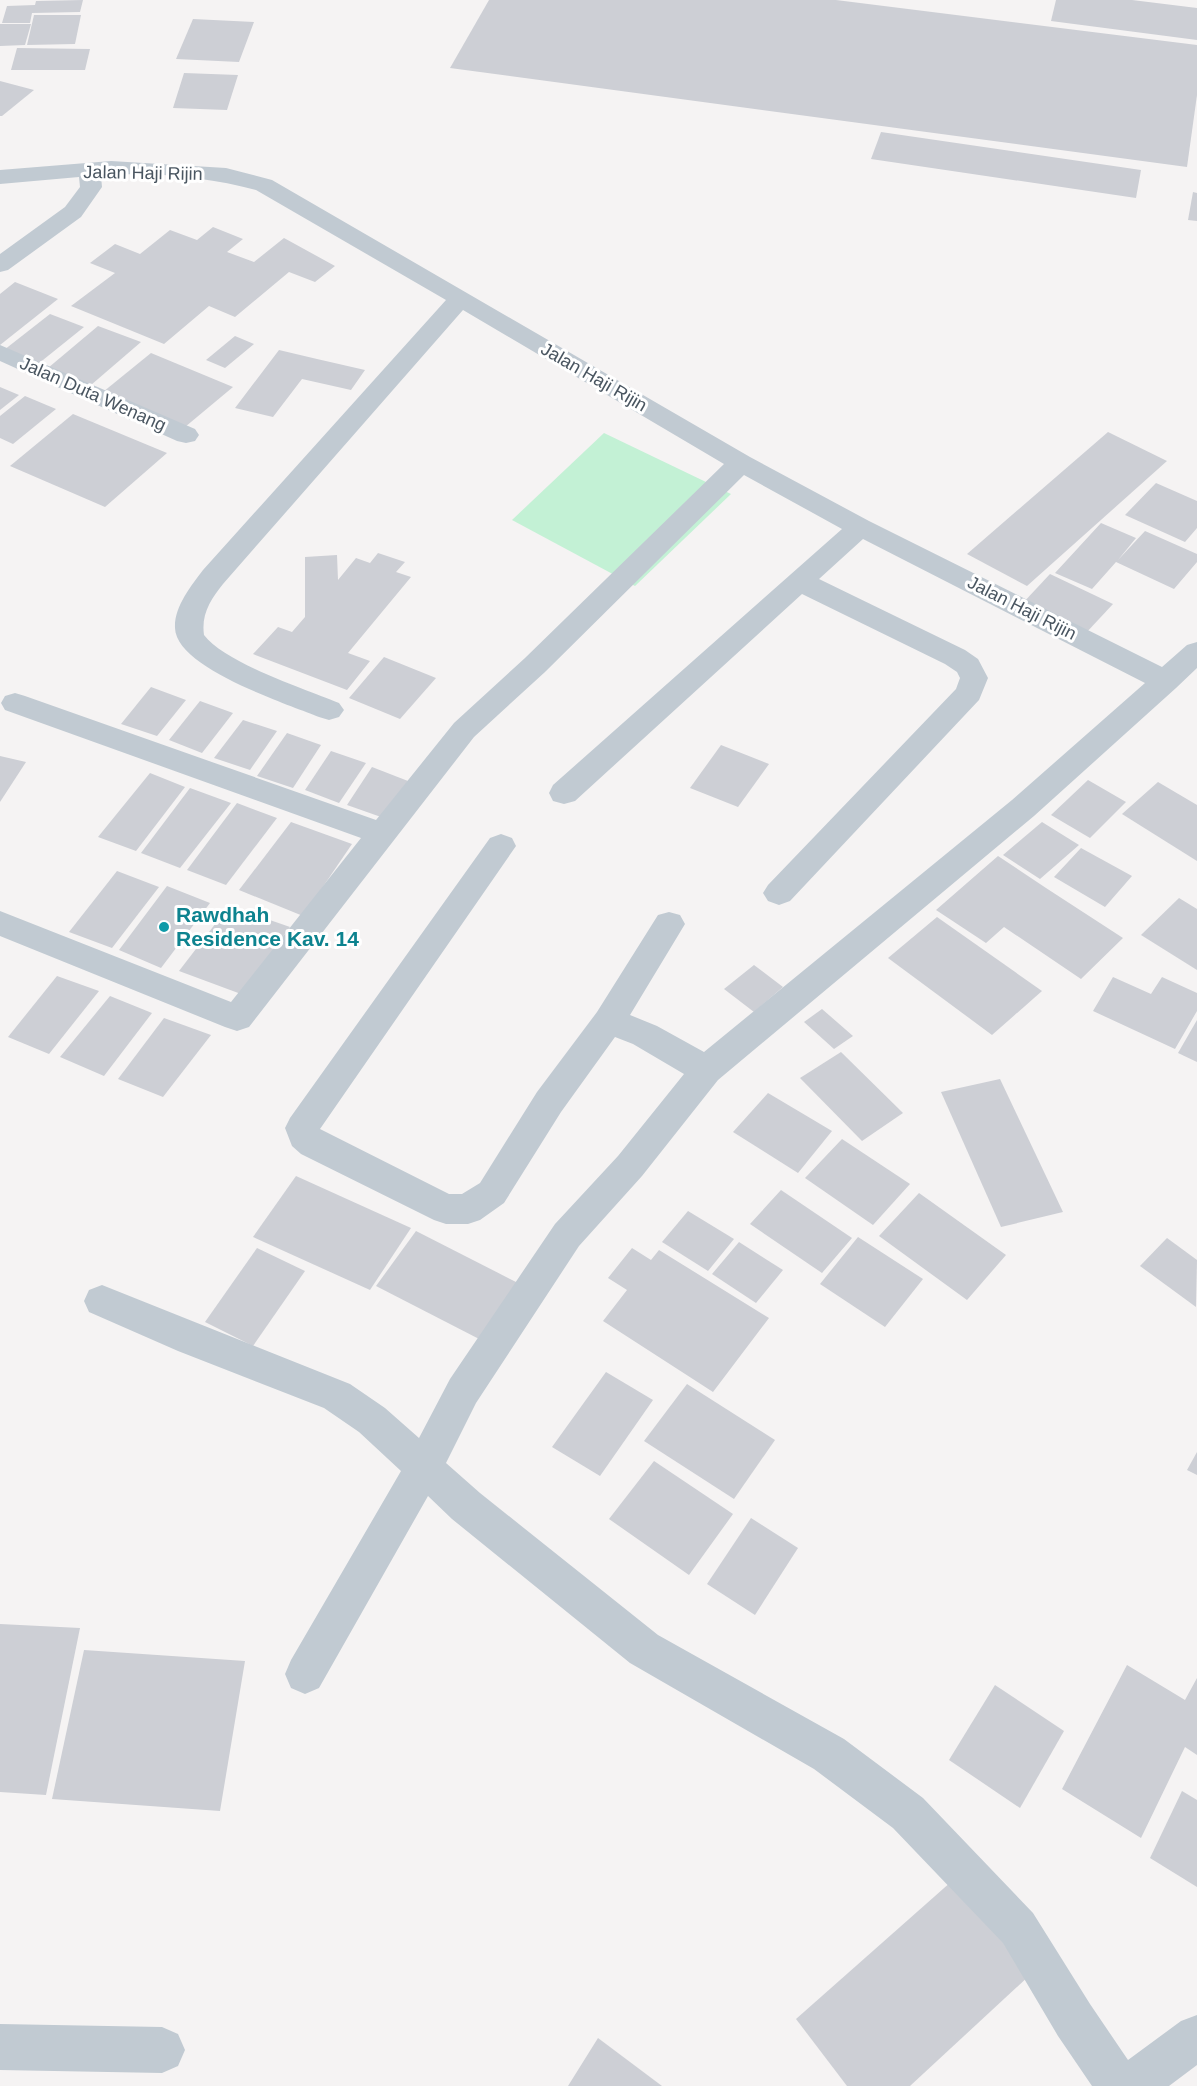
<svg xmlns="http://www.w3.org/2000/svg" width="1197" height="2086" font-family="Helvetica,sans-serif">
<rect width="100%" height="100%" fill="#f5f3f3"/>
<polygon fill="#c3f1d5" points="604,433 731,494 635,586 512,520"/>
<g fill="#cdcfd5">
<polygon points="83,0 80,12 32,13 30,23 2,23 7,6 35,5 36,1"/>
<polygon points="489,0 836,0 1197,45 1197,95 1187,167 450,68"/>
<polygon points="1056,0 1132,0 1197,8 1197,40 1051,21"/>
<polygon points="34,15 81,15 75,44 27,45"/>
<polygon points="193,19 254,22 239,62 176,59"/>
<polygon points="0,24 31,24 25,45 0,46"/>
<polygon points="17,48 90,49 85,70 11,70"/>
<polygon points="184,73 238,75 227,110 173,108"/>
<polygon points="0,81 34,90 2,116 0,116"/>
<polygon points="881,132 1141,170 1136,198 871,159"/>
<polygon points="1193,192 1197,193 1197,221 1188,220"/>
<polygon points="213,227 243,239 227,252 254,262 284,238 335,266 315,282 289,272 235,317 209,306 164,344 71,306 115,273 90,263 115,244 140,254 170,230 197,240"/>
<polygon points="15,282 58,299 0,345 0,294"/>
<polygon points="50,314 84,327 38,364 4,350"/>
<polygon points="98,326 141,342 91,385 48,368"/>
<polygon points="235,336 254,344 225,368 206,360"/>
<polygon points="279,350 317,359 365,370 351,390 302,379 273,417 235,408"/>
<polygon points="151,353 233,387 185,427 103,392"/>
<polygon points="0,387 19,395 0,410"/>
<polygon points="25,396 56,409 13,444 0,438 0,416"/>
<polygon points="73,414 167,453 105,507 10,466"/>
<polygon points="1108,432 1167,461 1027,586 967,554"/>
<polygon points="1156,483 1197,501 1197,528 1185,542 1125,515"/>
<polygon points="1101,523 1136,538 1118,560 1145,531 1197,554 1197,562 1174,589 1116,562 1092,589 1055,573"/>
<polygon points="378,553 405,562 396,572 411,577 348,653 370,661 347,690 253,654 278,627 292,632 305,617 305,557 337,555 338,580 356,558 370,563"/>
<polygon points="1050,574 1113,604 1085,634 1022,604"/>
<polygon points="384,657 436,678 400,719 349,698"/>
<polygon points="151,687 186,700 157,736 121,724"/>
<polygon points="200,701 233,713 202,753 169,740"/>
<polygon points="243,720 277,731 250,770 214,758"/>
<polygon points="287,733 321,745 293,788 257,776"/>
<polygon points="721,745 769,764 738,807 690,788"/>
<polygon points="331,751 366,763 339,803 305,790"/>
<polygon points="0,756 26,762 0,802"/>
<polygon points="372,767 408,781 381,817 347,805"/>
<polygon points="150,773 185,787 136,851 98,837"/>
<polygon points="1088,780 1126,802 1090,838 1051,815"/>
<polygon points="1158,782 1197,805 1197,861 1122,814"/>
<polygon points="190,788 231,803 180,868 141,853"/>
<polygon points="237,803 277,818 226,885 187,870"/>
<polygon points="291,822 352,844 303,916 239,890"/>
<polygon points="1042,822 1079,845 1040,879 1003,855"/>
<polygon points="1081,848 1132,876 1105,907 1054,877"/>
<polygon points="998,856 1046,888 1123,938 1081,979 1004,927 986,943 936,910"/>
<polygon points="117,871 159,887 112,948 69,932"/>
<polygon points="167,886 210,903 161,968 119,950"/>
<polygon points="1179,898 1197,909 1197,970 1141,935"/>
<polygon points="229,906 290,927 241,994 179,971"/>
<polygon points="937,917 1042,991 992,1035 888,958"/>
<polygon points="754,965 783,987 754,1012 724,989"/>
<polygon points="57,976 99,991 49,1054 8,1037"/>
<polygon points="1113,977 1151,994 1162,977 1197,993 1197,1011 1175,1049 1093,1011"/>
<polygon points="110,996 152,1013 104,1076 60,1057"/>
<polygon points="822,1009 853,1036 834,1049 804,1022"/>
<polygon points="164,1018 211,1035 163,1097 118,1079"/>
<polygon points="1197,1020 1197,1062 1178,1053"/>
<polygon points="841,1052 903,1113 862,1141 800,1078"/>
<polygon points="1000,1079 1063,1212 1001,1227 941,1092"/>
<polygon points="768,1093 832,1131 798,1173 733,1132"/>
<polygon points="842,1139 910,1184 873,1225 805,1178"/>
<polygon points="296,1176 411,1228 370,1290 253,1237"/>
<polygon points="781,1190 852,1238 822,1273 750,1224"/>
<polygon points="919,1193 1006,1255 967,1300 879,1236"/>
<polygon points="688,1211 734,1239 708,1271 662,1242"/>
<polygon points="416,1231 520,1284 483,1341 376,1286"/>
<polygon points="858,1237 923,1279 885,1327 820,1284"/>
<polygon points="1167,1238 1197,1260 1196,1307 1140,1266"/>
<polygon points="739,1242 783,1270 756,1303 712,1274"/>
<polygon points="257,1248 305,1271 253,1346 205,1322"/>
<polygon points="632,1248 651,1260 659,1250 769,1318 713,1392 603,1321 627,1290 608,1278"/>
<polygon points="606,1372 653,1400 600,1476 552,1447"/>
<polygon points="687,1384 775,1440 734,1499 644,1441"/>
<polygon points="1197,1452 1197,1475 1187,1470"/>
<polygon points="654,1461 733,1514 689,1575 609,1519"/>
<polygon points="751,1518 798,1548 755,1615 707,1584"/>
<polygon points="0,1624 80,1628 46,1795 0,1792"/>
<polygon points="84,1650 245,1661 220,1811 52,1799"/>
<polygon points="1127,1665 1185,1700 1197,1678 1197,1755 1185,1747 1141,1838 1062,1789"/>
<polygon points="995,1685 1064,1731 1020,1808 949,1760"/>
<polygon points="1182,1791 1197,1800 1197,1887 1150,1858"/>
<polygon points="952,1881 1031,1974 910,2086 847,2086 796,2019"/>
<polygon points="598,2038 662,2086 568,2086"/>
</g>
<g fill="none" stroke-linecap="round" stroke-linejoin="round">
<g fill="#c1cad2" fill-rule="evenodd">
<path d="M111,161L226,168L272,180L750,457L869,521L1162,667L1187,645L1197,642V668L1176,688L1034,816L718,1080L642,1176L579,1246L476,1403L446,1463L480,1493L658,1635L844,1739L923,1798L1033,1913L1090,2004L1128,2060L1181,2021L1197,2015V2065L1169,2086H1092L1058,2036L1003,1943L893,1828L814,1769L630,1663L452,1519L428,1496L319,1688L305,1694L291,1688L285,1674L291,1660L401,1471L359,1432L324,1408L178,1351L89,1312L84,1301L89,1290L102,1285L350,1384L385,1408L419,1438L450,1379L555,1224L618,1156L684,1074L633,1044L615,1037L561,1112L504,1203L480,1220L468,1224H446L434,1220L301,1154L292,1146L285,1128L290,1118L490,838L501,834L512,838L516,846L320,1129L449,1194H462L480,1183L537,1092L597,1012L658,915L669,912L680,915L685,924L630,1015L657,1026L704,1052L1012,800L1145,683L863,539L819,579L965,650L978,659L988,678L979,700L790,901L779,905L768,901L763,893L768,885L956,689L960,678L957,672L945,664L802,594L575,801L564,804L553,801L549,793L553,785L842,529L744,475L545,672L474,737L249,1027L237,1031L225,1027L0,936V911L231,1002L361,838L5,710L1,703L5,696L15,693L25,696L376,820L454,723L525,658L724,464L463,310L223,584C211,599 201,614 204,635C225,663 305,689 339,703L344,710L339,717L329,720L319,717C285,703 176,668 175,628C174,607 191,586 203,570L446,300L256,190C207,177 151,171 101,176L102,187L81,217L8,270L0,272V254L65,207L80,187L79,177L0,184V170Z"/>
<polygon points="0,345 195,429 199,435 195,441 186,443 177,441 0,361"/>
<polygon points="0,2024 162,2027 178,2034 185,2050 178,2066 162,2073 0,2070"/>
</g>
</g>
<circle fill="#0f9aa8" stroke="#fff" stroke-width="2" cx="164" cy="927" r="6"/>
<g text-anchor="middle" stroke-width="6" stroke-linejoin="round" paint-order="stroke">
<g font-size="18" fill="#4a5661" stroke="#fff">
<text transform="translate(143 173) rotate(1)" y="6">Jalan Haji Rijin</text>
<text transform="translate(594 377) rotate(30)" y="6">Jalan Haji Rijin</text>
<text transform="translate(93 394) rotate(24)" y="6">Jalan Duta Wenang</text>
<text transform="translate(1022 608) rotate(27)" y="6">Jalan Haji Rijin</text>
</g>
<g font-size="21" font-weight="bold" fill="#0d838f" stroke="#fff" text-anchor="start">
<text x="176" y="922">Rawdhah<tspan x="176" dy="24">Residence Kav. 14</tspan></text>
</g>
</g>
</svg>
